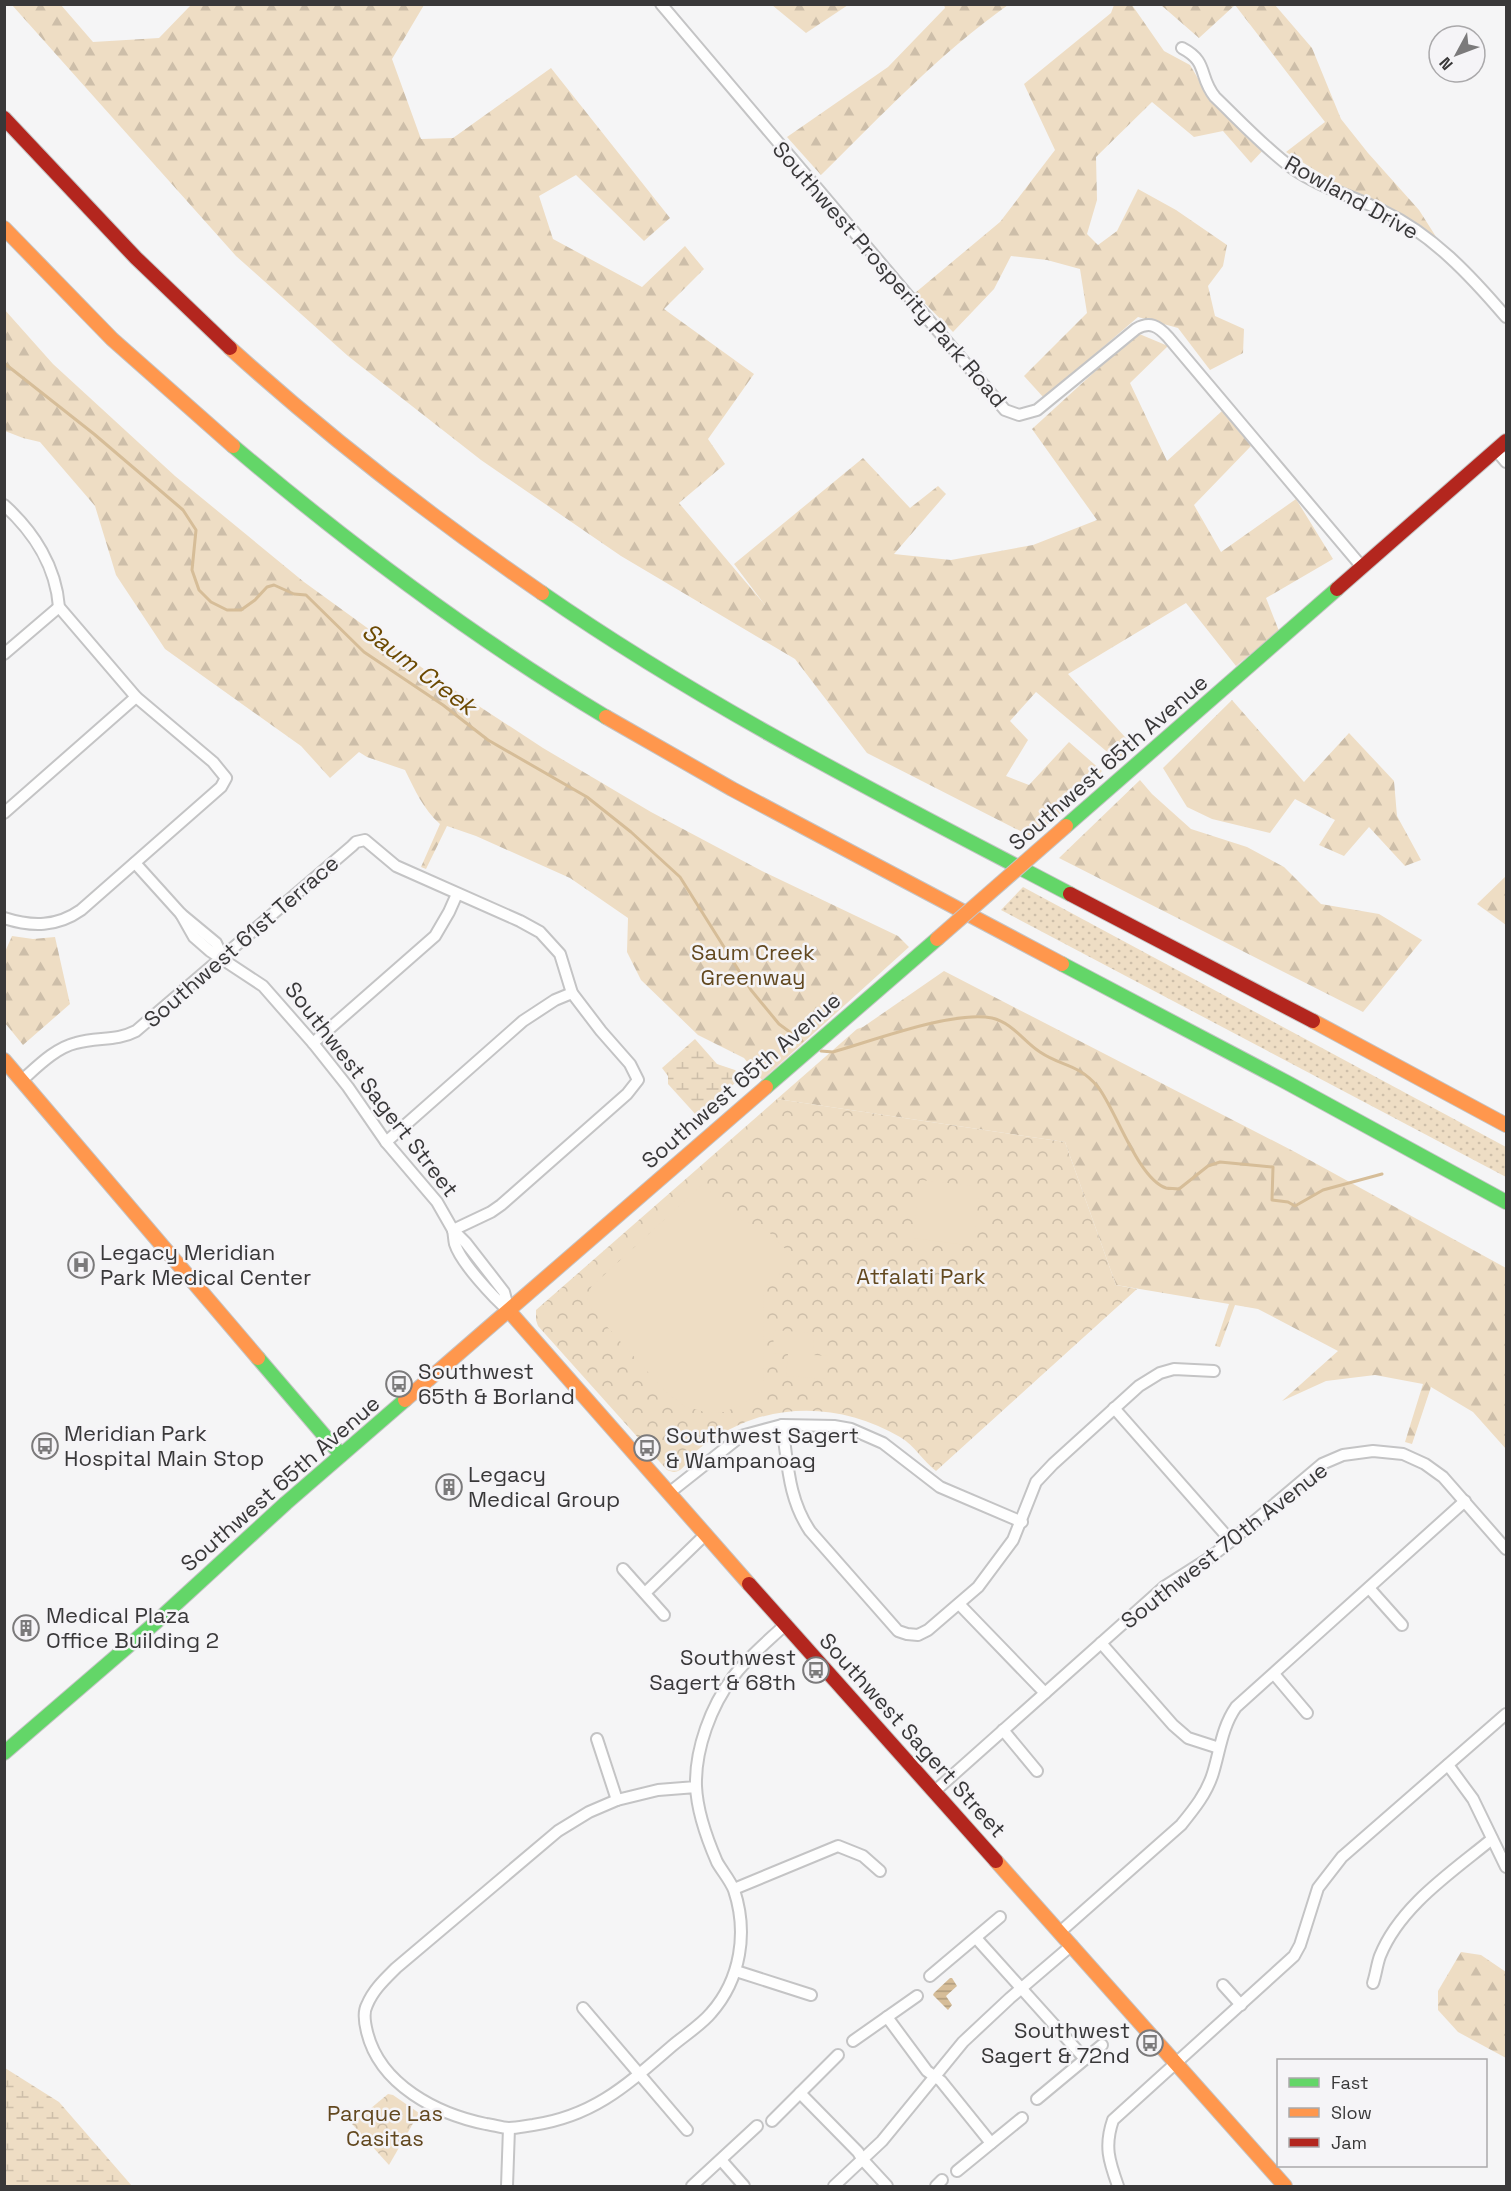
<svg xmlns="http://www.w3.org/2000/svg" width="1511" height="2191" font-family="'Space Grotesk',sans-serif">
<defs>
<pattern id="grass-dots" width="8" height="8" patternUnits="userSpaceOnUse" patternTransform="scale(1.5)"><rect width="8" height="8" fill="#eeddc4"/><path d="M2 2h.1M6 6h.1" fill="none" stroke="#cdbea9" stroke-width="1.8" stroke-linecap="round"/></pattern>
<pattern id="forest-firs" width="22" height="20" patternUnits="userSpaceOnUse" patternTransform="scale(1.5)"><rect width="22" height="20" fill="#eeddc4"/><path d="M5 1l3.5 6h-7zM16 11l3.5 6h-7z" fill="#cdbea9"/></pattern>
<pattern id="wetland-marsh" width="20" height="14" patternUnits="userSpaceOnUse" patternTransform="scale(1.5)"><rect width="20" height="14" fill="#eeddc4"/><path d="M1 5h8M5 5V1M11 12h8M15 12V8" fill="none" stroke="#cdbea9"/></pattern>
<pattern id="park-crowns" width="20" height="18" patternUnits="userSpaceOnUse" patternTransform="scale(1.5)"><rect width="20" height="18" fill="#eeddc4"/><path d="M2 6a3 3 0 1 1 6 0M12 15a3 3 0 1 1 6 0" fill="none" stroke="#cdbea9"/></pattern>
<pattern id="water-rules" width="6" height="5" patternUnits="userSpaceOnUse" patternTransform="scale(1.5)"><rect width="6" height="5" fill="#d6bd98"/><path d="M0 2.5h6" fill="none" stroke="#af9b7d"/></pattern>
</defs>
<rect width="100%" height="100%" fill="#f5f5f6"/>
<polygon fill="url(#grass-dots)" points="1023,887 1506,1147 1506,1177 1001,910"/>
<g fill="url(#forest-firs)">
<polygon points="12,5 61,5 93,42 159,38 191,5 424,5 392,59 421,139 453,138 551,68 670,218 644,241 576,175 539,196 553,239 642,287 685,246 704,269 664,309 754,374 708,439 725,464 679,503 765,605 734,564 863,458 910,508 938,486 946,494 894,554 951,560 1033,545 1097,520 1032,429 1137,333 1168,346 1130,383 1167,461 1222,411 1251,446 1194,505 1221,552 1296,499 1333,559 1266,598 1279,631 1236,666 1186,603 1068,674 1134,747 1118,761 1036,692 1010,721 1028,740 1006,776 1029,785 1069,742 1102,771 1054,820 1030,836 867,753 795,659 621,556 481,460 348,356 236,256"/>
<polygon points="772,5 848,5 806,33"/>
<path d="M944,5H1008C940,53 881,116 821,175L787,137L888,67L945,8Z"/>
<polygon points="1114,5 1132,5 1164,51 1190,65 1209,97 1264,149 1251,163 1223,131 1194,137 1152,102 1096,157 1097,200 1087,234 1098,245 1117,231 1138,189 1176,210 1227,245 1223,266 1208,286 1215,316 1244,329 1243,353 1210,370 1178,328 1138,317 1044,398 1024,376 1087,313 1080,269 1047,260 1011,256 994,289 953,332 915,293 1000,222 1055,150 1024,84 1111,13"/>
<polygon points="1161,5 1275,5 1312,48 1341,119 1368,153 1419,210 1440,243 1392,210 1339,185 1286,152 1325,122 1235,5 1199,38"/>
<path d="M4,309L53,364L175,476L304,582L439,680L543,748L651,812L762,871L898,936L909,947L762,1080L744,1058L698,1035L641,980L627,952L628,918L570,878L476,836L447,826L426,869L421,867L440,824C423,809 415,790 405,770L367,757L359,752L330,778L301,746L165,649L116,575L95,506L40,442L23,438L5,431Z"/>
<polygon points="1232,700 1304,782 1349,733 1394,781 1397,816 1421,860 1405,866 1369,827 1344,856 1319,845 1335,820 1295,799 1270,833 1212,819 1187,807 1163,768"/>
<polygon points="1140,780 1152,794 1191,829 1247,847 1284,867 1321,904 1379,914 1422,940 1363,1012 1059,858"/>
<polygon points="1506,876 1506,925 1477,904"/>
<polygon points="12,936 33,939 55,937 70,1004 23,1045 5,1023 5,952"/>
<polygon points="944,971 1295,1152 1506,1268 1506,1449 1473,1412 1431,1387 1412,1444 1405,1442 1423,1384 1375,1375 1326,1381 1282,1401 1338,1351 1258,1309 1235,1305 1220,1347 1215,1346 1229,1304 1116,1285 1065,1142 777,1099 857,1029 863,1027"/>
<polygon points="1461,1952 1481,1955 1506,1972 1506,2058 1458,2032 1438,2010 1438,1991"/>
</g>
<g fill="url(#wetland-marsh)">
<polygon points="695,1039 717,1064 735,1070 742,1077 697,1116 668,1084 668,1076 662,1068"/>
<polygon points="5,2068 59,2102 132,2186 5,2186"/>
</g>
<g fill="url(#park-crowns)">
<path d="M777,1099L1065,1142L1116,1285L1137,1289L936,1471C922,1460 915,1446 900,1437C855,1411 804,1403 754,1419C733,1426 711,1438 694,1453C688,1458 687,1465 680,1470C675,1473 672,1472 667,1470L538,1326L536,1320V1310Z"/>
<polygon points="388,2094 393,2095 419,2113 389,2165 352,2124"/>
</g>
<g fill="#eeddc4">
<polygon points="920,1180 980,1187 973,1246 913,1238"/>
<polygon points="703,1184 733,1217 766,1229 796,1260 764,1287 763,1389 742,1405 724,1412 708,1413 684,1406 665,1391 592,1310 587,1299 591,1287"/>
<polygon points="774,1330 814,1333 813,1355 828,1356 827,1379 786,1376 788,1354 773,1353"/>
</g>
<polygon fill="url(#water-rules)" points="950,1978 952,1978 957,1986 946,1996 952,2005 948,2010 933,1995 934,1993"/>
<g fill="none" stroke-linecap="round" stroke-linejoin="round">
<g stroke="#d6bd98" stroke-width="3">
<polyline points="4,363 94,434 183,510 196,530 192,570 199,590 211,602 227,610 241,610 255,600 267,587 274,585 294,594 306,595 364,652 443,705 488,740 587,797 631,832 680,877 751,990 779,1024 802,1041"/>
<path d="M821,1051L833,1052C872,1041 954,1010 992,1018C1013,1023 1024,1042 1040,1052C1062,1067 1078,1063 1098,1087C1115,1108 1138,1179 1166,1188C1170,1189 1175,1188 1179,1189L1208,1166L1220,1162L1273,1167L1272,1200L1288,1202L1295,1206L1323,1190L1382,1174"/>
</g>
<g stroke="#c4c4c5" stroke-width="14">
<g id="street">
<path d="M661,4L1005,410L1019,415L1037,410L1136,329C1150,321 1158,326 1168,337L1362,567"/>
<path d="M1182,48C1209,62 1198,76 1215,97C1240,121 1265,148 1292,168C1320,188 1353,196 1383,211C1432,234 1471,276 1506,317"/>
<polyline points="1496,450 1506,462"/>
<path d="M4,505C34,532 56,567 59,607L136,697L213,762L226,778L221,787L81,910C57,927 32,927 4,918"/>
<polyline points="4,654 59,607"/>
<polyline points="4,813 136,697"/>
<polyline points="135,863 181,914 216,943 223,958"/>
<polyline points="181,914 194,937 210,951 263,986 313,1043 348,1087 386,1142 437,1202 453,1230 466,1243 504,1292 509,1311"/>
<polyline points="313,1043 435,936 449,912 457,894"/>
<path d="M21,1081C37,1067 55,1048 76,1043C97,1037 117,1041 136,1031L352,846L356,842L365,840L396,866L520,921L540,932L560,954L572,993L601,1031L630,1064L638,1080L627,1094L501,1205L491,1212L453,1230"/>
<polyline points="386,1142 523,1021 555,1000 572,993"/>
<path d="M453,1230C454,1235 454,1240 455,1244C461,1263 494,1298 509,1311"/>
<polyline points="1114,1408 1231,1541"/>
<path d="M782,1425C788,1464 788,1498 810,1531L898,1631L907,1634L918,1635L928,1630L978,1587L1013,1540L1036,1482L1053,1464L1139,1386L1160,1373L1174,1369L1214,1371"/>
<polyline points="669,1493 741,1436 782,1425 834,1426 851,1429 883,1443 940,1487 1022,1522"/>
<polyline points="623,1569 664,1615"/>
<polyline points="1369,1588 1402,1625"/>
<polyline points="645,1593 706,1534"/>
<polyline points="959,1604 1045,1693"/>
<polyline points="1101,1643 1173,1725 1188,1738 1219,1748"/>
<polyline points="1274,1674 1307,1713"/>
<polyline points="1003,1730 1037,1771"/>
<polyline points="597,1739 617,1800"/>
<polyline points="1448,1765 1473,1799 1506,1867"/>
<path d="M696,1787L658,1790L617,1800L589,1812L558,1831L396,1968C385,1979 373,1990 367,2005C363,2012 365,2024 367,2032C380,2085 437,2114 486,2124C494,2125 502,2128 509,2128C517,2128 525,2126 533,2125C594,2116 627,2085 672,2046C685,2035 701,2025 711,2013C741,1979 748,1932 734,1890C730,1880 722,1871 717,1862C707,1839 697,1811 696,1786C695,1749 711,1706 733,1677C748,1657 768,1641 786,1624"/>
<polyline points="935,1791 1164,1587 1208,1559 1231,1541 1322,1464 1343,1455 1373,1451 1403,1454 1425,1464 1443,1477 1506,1549"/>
<polyline points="734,1889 838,1846 863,1856 880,1871"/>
<path d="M1060,1932L1181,1825C1194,1809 1207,1793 1213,1773C1220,1750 1222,1727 1236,1707L1465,1501"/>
<polyline points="976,1938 1085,2059"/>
<polyline points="736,1971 811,1995"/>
<polyline points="930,1976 1000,1917"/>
<path d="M1373,1983C1376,1974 1377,1964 1380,1956C1400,1906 1452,1872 1492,1839"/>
<polyline points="1223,1985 1241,2005"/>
<polyline points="583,2008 687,2130"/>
<polyline points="887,2017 927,2071 941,2081 991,2143"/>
<polyline points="853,2041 917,1996"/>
<polyline points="800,2093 858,2152 863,2160 887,2186"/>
<polyline points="1037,2099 1102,2045"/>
<polyline points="772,2121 838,2055"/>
<polyline points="721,2160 744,2186"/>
<polyline points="957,2171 1022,2118"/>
<polyline points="507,2186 509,2128"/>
<polyline points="692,2186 757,2126"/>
<polyline points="834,2186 882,2141 963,2042 1010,1998 1072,1945"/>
<polyline points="936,2186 942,2180"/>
<path d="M1118,2186C1109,2161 1104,2146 1113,2120L1294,1956L1300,1945L1318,1888L1342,1857L1506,1714"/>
</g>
</g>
<g stroke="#c4c4c5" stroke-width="16">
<g id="fast">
<path d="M233,446C350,545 474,638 606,717"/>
<path d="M542,593C709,709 891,800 1070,894"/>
<polyline points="1066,826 1337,589"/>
<polyline points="1062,964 1286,1082 1506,1202"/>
<polyline points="766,1087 937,939"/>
<polyline points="258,1358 341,1455"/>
<polyline points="4,1753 155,1623 286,1503 405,1400"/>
</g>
</g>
<g stroke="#c4c4c5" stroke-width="16">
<g id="slow">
<polyline points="4,228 112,339 233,446"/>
<path d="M230,348C328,437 433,518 542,593"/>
<polyline points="606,717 732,789 1062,964"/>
<polyline points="1313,1021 1506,1125"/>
<polyline points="4,1060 258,1358"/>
<polyline points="509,1311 749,1584"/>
<polyline points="405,1400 766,1087"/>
<polyline points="996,1861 1285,2186"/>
</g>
</g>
<g stroke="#c4c4c5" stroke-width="16">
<g id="jam">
<polyline points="4,118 136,258 230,348"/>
<polyline points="1337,589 1506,441"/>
<polyline points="1070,894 1313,1021"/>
<polyline points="749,1584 996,1861"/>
</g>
</g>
<use href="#street" stroke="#fefefe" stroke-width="10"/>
<use href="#fast" stroke="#63d668" stroke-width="14"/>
<use href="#slow" stroke="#ff974d" stroke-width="14"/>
<use href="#jam" stroke="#b3261e" stroke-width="14"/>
<g stroke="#c4c4c5" stroke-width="16" stroke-linecap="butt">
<polyline id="slow-bridge" points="937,939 1066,826"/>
</g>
<use href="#slow-bridge" stroke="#ff974d" stroke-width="14"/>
</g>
<defs>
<g id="hospital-ring" transform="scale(1.35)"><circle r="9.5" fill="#f5f4f7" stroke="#7b7a7b" stroke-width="1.5"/><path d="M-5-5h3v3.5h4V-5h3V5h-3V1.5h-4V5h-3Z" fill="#7b7a7b"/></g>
<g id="bus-ring" transform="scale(1.35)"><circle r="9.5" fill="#f5f4f7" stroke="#7b7a7b" stroke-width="1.5"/><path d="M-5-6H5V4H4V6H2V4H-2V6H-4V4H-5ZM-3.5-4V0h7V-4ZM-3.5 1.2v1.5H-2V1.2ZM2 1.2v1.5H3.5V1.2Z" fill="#7b7a7b"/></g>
<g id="building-ring" transform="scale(1.35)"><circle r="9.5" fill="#f5f4f7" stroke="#7b7a7b" stroke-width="1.5"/><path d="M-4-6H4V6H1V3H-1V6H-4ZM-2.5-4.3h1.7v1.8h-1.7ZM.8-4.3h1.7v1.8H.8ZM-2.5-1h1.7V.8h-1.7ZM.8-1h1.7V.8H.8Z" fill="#7b7a7b"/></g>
</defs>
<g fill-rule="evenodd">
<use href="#hospital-ring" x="81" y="1265"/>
<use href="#bus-ring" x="399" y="1384"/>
<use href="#bus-ring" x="45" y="1446"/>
<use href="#bus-ring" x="647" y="1448"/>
<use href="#building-ring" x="449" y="1487"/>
<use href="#building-ring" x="26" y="1628"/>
<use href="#bus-ring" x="816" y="1670"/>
<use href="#bus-ring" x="1150" y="2043"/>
</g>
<g text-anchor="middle" stroke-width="5" stroke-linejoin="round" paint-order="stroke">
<g font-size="22" fill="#393839" stroke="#f5f4f7">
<text transform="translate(1352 197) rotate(29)" y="8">Rowland Drive</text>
<text transform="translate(890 274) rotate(49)" y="8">Southwest Prosperity Park Road</text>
<text transform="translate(1108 762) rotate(-41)" y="8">Southwest 65th Avenue</text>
<text transform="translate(241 941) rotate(-41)" y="8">Southwest 61st Terrace</text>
<text transform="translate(741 1080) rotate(-41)" y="8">Southwest 65th Avenue</text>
<text transform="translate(372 1089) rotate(52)" y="8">Southwest Sagert Street</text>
<text transform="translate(280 1483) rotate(-41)" y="8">Southwest 65th Avenue</text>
<text transform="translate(1224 1545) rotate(-38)" y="8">Southwest 70th Avenue</text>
<text transform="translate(913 1735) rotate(48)" y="8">Southwest Sagert Street</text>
</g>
<g font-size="22" fill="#62481f" stroke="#f5f4f7">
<text x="753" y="960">Saum Creek<tspan x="753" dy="25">Greenway</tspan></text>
<text x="921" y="1284">Atfalati Park</text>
<text x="385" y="2121">Parque Las<tspan x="385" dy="25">Casitas</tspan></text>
</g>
<g font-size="22" fill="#393839" stroke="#f5f4f7" text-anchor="start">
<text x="100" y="1260">Legacy Meridian<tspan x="100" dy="25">Park Medical Center</tspan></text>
<text x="418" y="1379">Southwest<tspan x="418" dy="25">65th &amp; Borland</tspan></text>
<text x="64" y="1441">Meridian Park<tspan x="64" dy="25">Hospital Main Stop</tspan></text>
<text x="666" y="1443">Southwest Sagert<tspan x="666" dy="25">&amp; Wampanoag</tspan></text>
<text x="468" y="1482">Legacy<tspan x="468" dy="25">Medical Group</tspan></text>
<text x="46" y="1623">Medical Plaza<tspan x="46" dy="25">Office Building 2</tspan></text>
<text x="796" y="1665" text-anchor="end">Southwest<tspan x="796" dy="25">Sagert &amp; 68th</tspan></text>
<text x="1130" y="2038" text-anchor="end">Southwest<tspan x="1130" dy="25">Sagert &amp; 72nd</tspan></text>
</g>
<g font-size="24" font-style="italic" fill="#6c4a02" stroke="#f5f4f7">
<text transform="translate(419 669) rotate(37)" y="8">Saum Creek</text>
</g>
</g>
<rect width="1511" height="2191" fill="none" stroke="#393839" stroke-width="12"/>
<rect x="1277" y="2059" width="210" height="108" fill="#f5f4f7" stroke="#aaa9ab" stroke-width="1.5"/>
<rect x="1289" y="2078" width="30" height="9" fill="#63d668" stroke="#aaa9ab" stroke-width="1.5"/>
<text x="1331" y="2089" font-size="18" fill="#393839">Fast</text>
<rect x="1289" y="2108" width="30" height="9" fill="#ff974d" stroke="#aaa9ab" stroke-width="1.5"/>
<text x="1331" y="2119" font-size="18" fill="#393839">Slow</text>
<rect x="1289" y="2138" width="30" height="9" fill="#b3261e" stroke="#aaa9ab" stroke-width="1.5"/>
<text x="1331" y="2149" font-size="18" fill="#393839">Jam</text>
<g transform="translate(1457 54) rotate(229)"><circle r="28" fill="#f5f4f7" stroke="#aaa9ab" stroke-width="1.5"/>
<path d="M0-4.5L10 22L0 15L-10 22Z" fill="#7b7a7b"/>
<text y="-9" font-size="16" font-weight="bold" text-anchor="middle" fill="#393839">N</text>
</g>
</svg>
